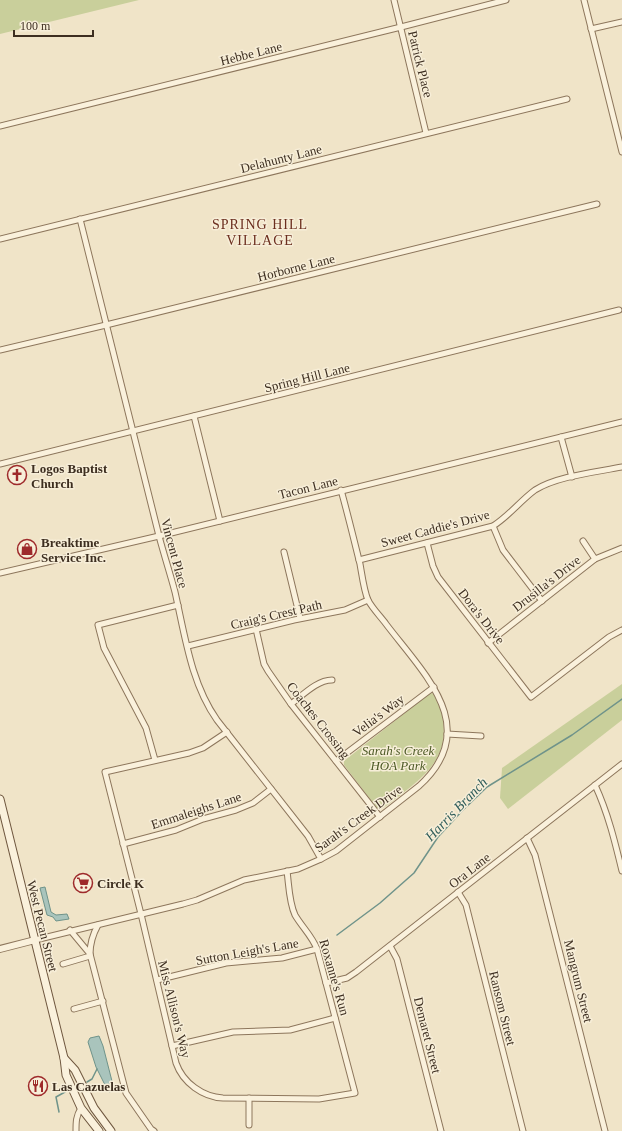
<svg xmlns="http://www.w3.org/2000/svg" width="622" height="1131" font-family="Georgia,serif">
<rect width="100%" height="100%" fill="#f0e4c8"/>
<g fill="#c9cf9b">
<polygon points="0,0 139,0 0,34"/>
<polygon points="622,684 622,720 508,809 500,798 502,768"/>
<path d="M432,693C439,697 441,709 442,715C450,753 430,772 403,793C396,798 388,806 380,809L377,808L344,765V761L429,694Z"/>
</g>
<g fill="#a9c4bc" stroke="#6f938a">
<polygon points="45,887 51,912 56,915 67,914 69,919 56,921 53,917 47,915 40,888"/>
<polygon points="99,1036 103,1046 114,1089 110,1092 108,1091 96,1067 88,1042 90,1038"/>
</g>
<g fill="none" stroke-linecap="round" stroke-linejoin="round">
<g stroke="#6f938a" stroke-width="1.5">
<polyline points="337,935 380,903 414,873 438,837 462,811 487,787 572,735 622,699"/>
<polyline points="87,1082 92,1079 97,1069"/>
<polyline points="59,1112 56,1097 65,1092"/>
</g>
<g stroke="#8d765c" stroke-width="7">
<g id="minor">
<polyline points="394,0 426,133"/>
<polyline points="584,0 622,152"/>
<polyline points="591,29 622,22"/>
<polyline points="0,126 401,27 506,0"/>
<path d="M80,219L159,536C164,555 170,573 175,592C185,636 191,683 217,720L308,836L321,859"/>
<polyline points="0,239 567,99"/>
<polyline points="0,350 106,325 597,204"/>
<polyline points="194,416 220,521"/>
<polyline points="561,437 572,477"/>
<polyline points="0,464 619,310"/>
<polyline points="493,526 503,550 542,601"/>
<polyline points="583,541 595,559"/>
<polyline points="427,543 433,566 438,577 531,697 609,637 622,630"/>
<polyline points="284,552 300,618"/>
<path d="M359,560L493,526C509,516 520,501 535,490C557,476 597,472 622,467"/>
<polyline points="0,573 159,536 622,422"/>
<polyline points="256,629 264,664 268,671 291,704 380,817"/>
<polyline points="488,643 595,559 622,548"/>
<polyline points="188,646 294,620 345,610 368,600"/>
<path d="M291,704C303,695 317,680 332,680"/>
<path d="M227,732L203,748L189,753L105,772L141,914L176,1063C183,1083 203,1097 223,1098L319,1099L355,1093L317,949C312,936 302,927 295,915C289,902 289,886 287,871"/>
<polyline points="447,734 481,736"/>
<polyline points="155,760 146,728 104,648 98,625 178,605"/>
<polyline points="336,761 434,687"/>
<path d="M595,785C608,813 615,842 622,871"/>
<polyline points="527,838 535,855 605,1131"/>
<polyline points="123,844 176,830 203,819 236,810 253,803 271,789"/>
<polyline points="458,892 466,905 523,1131"/>
<path d="M98,925C93,934 90,943 90,954L126,1093L151,1129L154,1131"/>
<polyline points="70,930 90,954"/>
<path d="M35,940L183,904L197,900L244,880L298,869L321,859L336,851L419,786C483,728 424,674 386,624C381,617 372,608 368,600C364,591 362,575 360,564C354,540 348,515 341,490"/>
<polyline points="390,946 397,959 441,1131"/>
<polyline points="63,964 90,956"/>
<polyline points="157,980 226,963 282,958 317,949"/>
<polyline points="326,983 347,978 356,972 622,764"/>
<polyline points="74,1009 103,1001"/>
<polyline points="172,1046 233,1032 290,1030 335,1018"/>
<polyline points="249,1125 249,1098"/>
<path d="M76,1131C76,1122 76,1116 81,1108"/>
</g>
</g>
<g stroke="#8d765c" stroke-width="8">
<polyline id="tertiary" points="0,949 35,940"/>
</g>
<g stroke="#6f573f" stroke-width="9">
<g id="secondary">
<polyline points="0,799 64,1058 66,1075 81,1108 99,1131"/>
<polyline points="64,1058 75,1070 94,1108 111,1131"/>
</g>
</g>
<use href="#minor" stroke="#faf1dc" stroke-width="5"/>
<use href="#tertiary" stroke="#faf1dc" stroke-width="6"/>
<use href="#secondary" stroke="#faf1dc" stroke-width="7"/>
</g>
<defs>
<g id="church-ring" transform="scale(1)"><circle r="9.5" fill="#f7eed8" stroke="#9e2a2b" stroke-width="1.5"/><path d="M-1.2-6h2.4v3.5h3.3v2.4h-3.3V6h-2.4V-.1h-3.3v-2.4h3.3Z" fill="#9e2a2b"/></g>
<g id="shop-ring" transform="scale(1)"><circle r="9.5" fill="#f7eed8" stroke="#9e2a2b" stroke-width="1.5"/><path d="M-5-2.5h2.3a2.7 3.5 0 0 1 5.4 0H5L5.5 6h-11ZM-1.5-2.5h3a1.5 2.3 0 0 0-3 0Z" fill="#9e2a2b"/></g>
<g id="supermarket-ring" transform="scale(1)"><circle r="9.5" fill="#f7eed8" stroke="#9e2a2b" stroke-width="1.5"/><path d="M-6-5.5h2.5l.6 2H6L4.5 2H-2.5L-4.4-4H-6ZM-1.5 3.2a1.3 1.3 0 1 0 .1 0ZM3 3.2a1.3 1.3 0 1 0 .1 0Z" fill="#9e2a2b"/></g>
<g id="restaurant-ring" transform="scale(1)"><circle r="9.5" fill="#f7eed8" stroke="#9e2a2b" stroke-width="1.5"/><path d="M-5-6h1v4h1v-4h1v4h1v-4h1v5L-1.5 .5V6h-2V.5L-5-1ZM5-6V6H3V1.5H1.5Q1.5-4 5-6Z" fill="#9e2a2b"/></g>
</defs>
<g fill-rule="evenodd">
<use href="#church-ring" x="17" y="475"/>
<use href="#shop-ring" x="27" y="549"/>
<use href="#supermarket-ring" x="83" y="883"/>
<use href="#restaurant-ring" x="38" y="1086"/>
</g>
<g text-anchor="middle" stroke-width="3" stroke-linejoin="round" paint-order="stroke">
<g font-size="13" fill="#3d2e20" stroke="#f7eed8">
<text transform="translate(251 53) rotate(-14)" y="5">Hebbe Lane</text>
<text transform="translate(421 64) rotate(76)" y="5">Patrick Place</text>
<text transform="translate(281 158) rotate(-14)" y="5">Delahunty Lane</text>
<text transform="translate(296 267) rotate(-14)" y="5">Horborne Lane</text>
<text transform="translate(307 377) rotate(-14)" y="5">Spring Hill Lane</text>
<text transform="translate(308 487) rotate(-14)" y="5">Tacon Lane</text>
<text transform="translate(435 528) rotate(-15)" y="5">Sweet Caddie's Drive</text>
<text transform="translate(175 553) rotate(75)" y="5">Vincent Place</text>
<text transform="translate(546 583) rotate(-38)" y="5">Drusilla's Drive</text>
<text transform="translate(276 614) rotate(-13)" y="5">Craig's Crest Path</text>
<text transform="translate(482 616) rotate(52)" y="5">Dora's Drive</text>
<text transform="translate(378 715) rotate(-37)" y="5">Velia's Way</text>
<text transform="translate(319 720) rotate(52)" y="5">Coaches Crossing</text>
<text transform="translate(196 810) rotate(-18)" y="5">Emmaleighs Lane</text>
<text transform="translate(358 818) rotate(-36)" y="5">Sarah's Creek Drive</text>
<text transform="translate(469 870) rotate(-38)" y="5">Ora Lane</text>
<text transform="translate(43 926) rotate(76)" y="5">West Pecan Street</text>
<text transform="translate(247 951) rotate(-10)" y="5">Sutton Leigh's Lane</text>
<text transform="translate(335 977) rotate(74)" y="5">Roxanne's Run</text>
<text transform="translate(579 981) rotate(76)" y="5">Mangrum Street</text>
<text transform="translate(503 1008) rotate(76)" y="5">Ransom Street</text>
<text transform="translate(175 1009) rotate(76)" y="5">Miss Allison's Way</text>
<text transform="translate(428 1035) rotate(76)" y="5">Demaret Street</text>
</g>
<g font-size="13" font-weight="bold" fill="#3d2e20" stroke="#f7eed8" text-anchor="start">
<text x="31" y="473">Logos Baptist<tspan x="31" dy="15">Church</tspan></text>
<text x="41" y="547">Breaktime<tspan x="41" dy="15">Service Inc.</tspan></text>
<text x="97" y="888">Circle K</text>
<text x="52" y="1091">Las Cazuelas</text>
</g>
<g font-size="13" font-style="italic" fill="#4d5a26" stroke="#f7eed8">
<text x="398" y="755">Sarah's Creek<tspan x="398" dy="15">HOA Park</tspan></text>
</g>
<g font-size="14" letter-spacing="1" fill="#6b2e1e" stroke="#f7eed8">
<text x="260" y="229">SPRING HILL<tspan x="260" dy="16">VILLAGE</tspan></text>
</g>
<g font-size="14" font-style="italic" fill="#2f5d5a" stroke="#f7eed8">
<text transform="translate(456 809) rotate(-46)" y="5">Harris Branch</text>
</g>
</g>
<path d="M14 30v6h79v-6" fill="none" stroke="#3d2e20" stroke-width="2"/>
<text x="20" y="30" font-size="12" fill="#3d2e20" stroke="#f7eed8" stroke-width="3" paint-order="stroke">100 m</text>
</svg>
